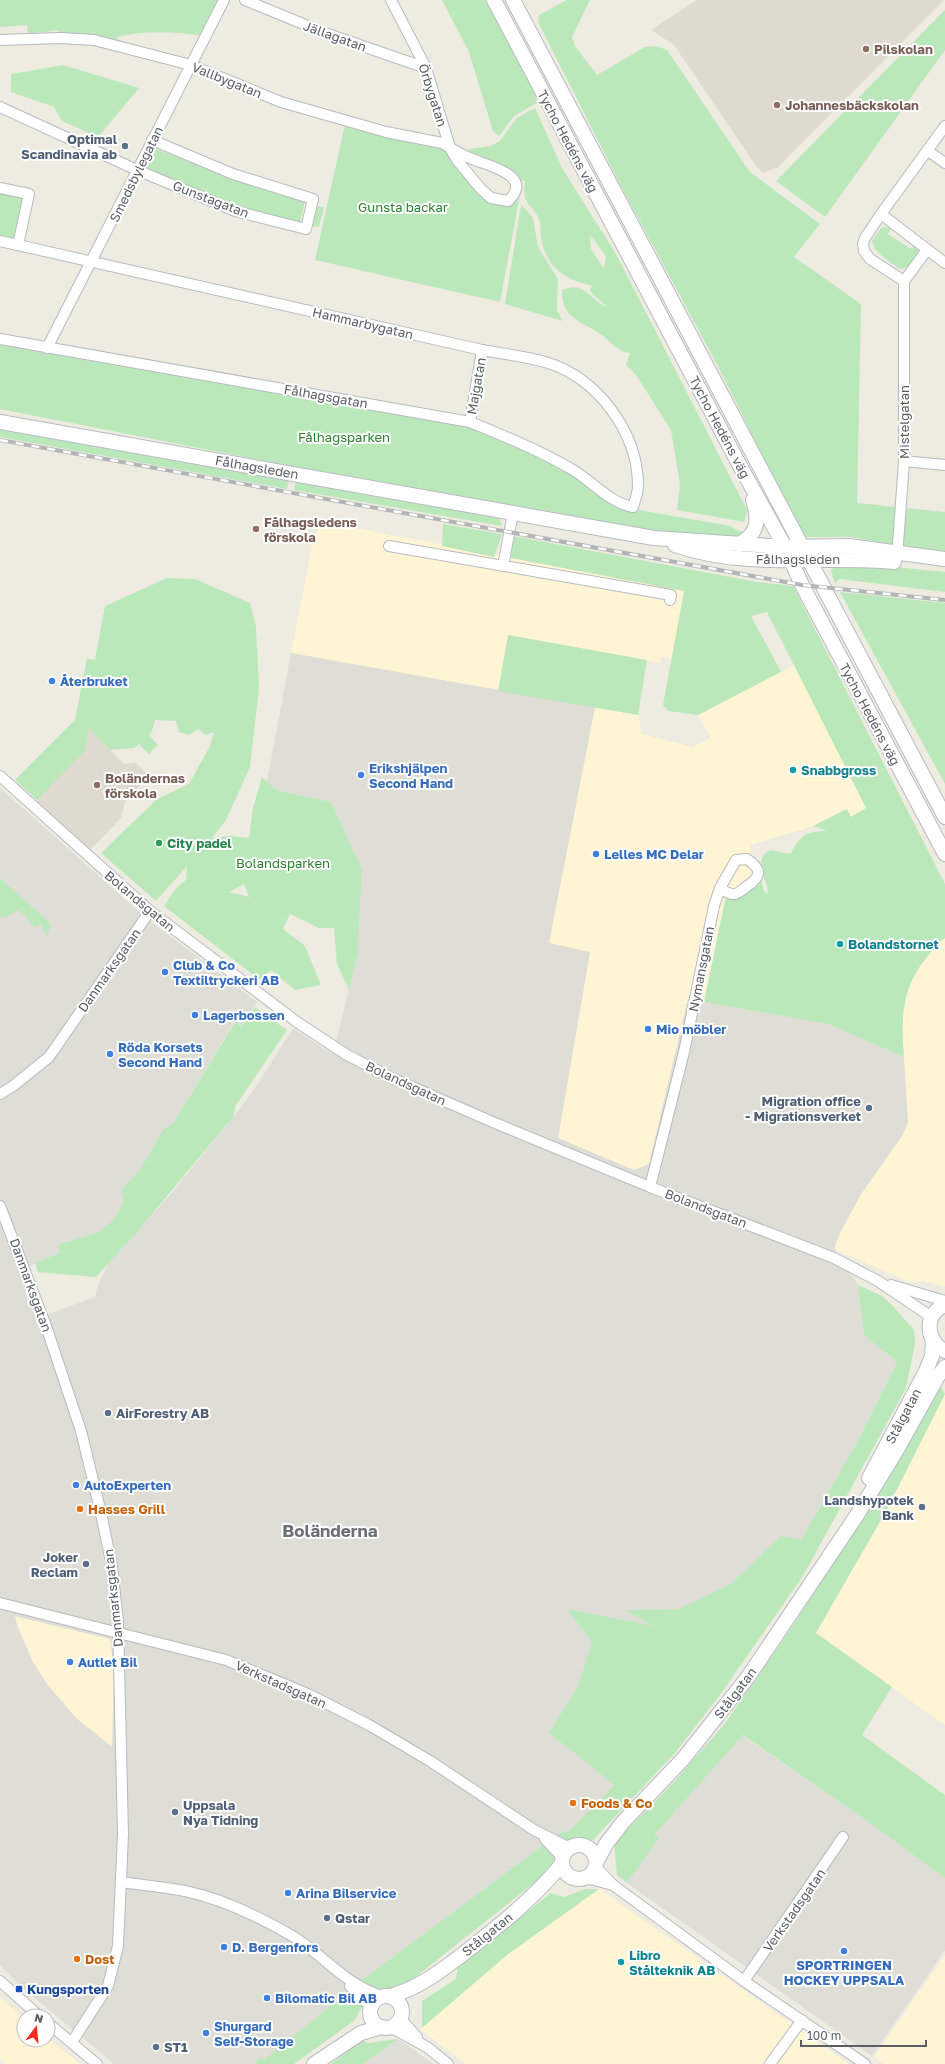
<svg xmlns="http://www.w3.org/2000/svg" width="945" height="2064" font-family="'Golos Text',sans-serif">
<rect width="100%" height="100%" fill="#eeebe1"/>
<g fill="#fff5d5">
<polygon points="324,522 684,591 672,659 661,657 660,663 509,635 498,691 291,653 314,536"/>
<polygon points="794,665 867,808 851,817 846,809 813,826 750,845 761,879 725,900 704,1002 688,999 649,1164 634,1170 558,1138 590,953 549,943 595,707 638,715 642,734 692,747 711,738 698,715"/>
<polygon points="945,938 945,1286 923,1281 909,1282 834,1249 840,1233 861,1194 902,1136 908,1123 902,1027 905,994 917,970 940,941"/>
<polygon points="945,1394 945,1725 815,1633 885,1513"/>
<polygon points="14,1616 110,1639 114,1671 113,1747 77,1719 46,1683 32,1660"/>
<polygon points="599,1889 849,2064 466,2064 420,2029 507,1955"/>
<polygon points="945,1955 945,2064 884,2064 874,2057"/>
<polygon points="0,1997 24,2019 24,2040 48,2040 48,2038 80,2064 5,2064 5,2062 0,2059"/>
</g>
<g fill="#deddd6" fill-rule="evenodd">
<path d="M291,653L595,707L549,943L590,952L558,1138L634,1170L649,1164L688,999L828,1024L904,1057L908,1123L902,1136L861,1194L840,1233L834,1248L858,1285L864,1335L897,1362L855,1446L801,1540L720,1662L568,1610L592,1642L578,1686L549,1733L614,1785L570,1830L558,1834L365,1978L264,2061L260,2058L253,2064H114L18,1984L0,1965V788L145,917L257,1002L241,1027L234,1022L174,1122L163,1130L139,1173L121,1188L124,1199L120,1209L110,1223L99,1232L59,1244L60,1253L25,1268L43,1316L95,1297L99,1283L109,1262L169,1196L239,1110L257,1085L292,1030L294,1029L333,1054L357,956L331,802L276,790L267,782ZM15,1616L110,1639L114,1671L112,1747L77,1719L46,1683L32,1660L17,1626Z"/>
<polygon points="742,1735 870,1823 945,1878 945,1950 872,2056 627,1883 659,1838 655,1834"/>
<polygon points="398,2039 433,2064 363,2064"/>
</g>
<g fill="#dedad0">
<polygon points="697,0 944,0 777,168 763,173 756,166 674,45 651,30"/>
<polygon points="89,729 124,764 135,762 149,776 125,802 121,818 90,850 36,803 38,801 36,798"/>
</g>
<g fill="#bbe8bb" fill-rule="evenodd">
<path d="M0,0H224L205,36C177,32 146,30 118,37L116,46L60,38L59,30L28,34L27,25L0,27Z"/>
<polygon points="442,0 485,0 535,94 537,103 514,116 499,136 493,131 469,52"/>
<polygon points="567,0 590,0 572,37 575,46 597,75 645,47 657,46 667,50 750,172 820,224 794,257 861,304 857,503 945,512 945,554 851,537 806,537 798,527 718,366 623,190 538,22 539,15"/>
<polygon points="945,10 945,50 825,217 776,181"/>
<polygon points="63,65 139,88 98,137 62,121 54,107 11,92 11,74"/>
<path d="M535,108L562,168L616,254L747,510L744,522L677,510L680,485L671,430L636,375L626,365L630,353C618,352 612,343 602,335C583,321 561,320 562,290C584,280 589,299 607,307L590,291L592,285C566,282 545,265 541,238C540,233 541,228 540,223C535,203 521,209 525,181H520C507,164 489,160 470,153L469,149L491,146L500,141L517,118ZM590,235L606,256L604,269L591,249Z"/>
<polygon points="346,120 442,143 481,189 508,201 516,186 520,195 500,302 315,260"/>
<polygon points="156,149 231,178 305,201 300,223 236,208 144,169"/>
<polygon points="0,188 29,194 18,245 0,241"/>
<polygon points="522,205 533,218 538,247 558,279 557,310 563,321 505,304 520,211"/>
<polygon points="317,206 324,207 319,227 312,226"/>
<path d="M887,227L891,229L888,234L911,249L914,245L918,249V254L908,267L900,269C889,261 875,254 872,241L881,228Z"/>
<polygon points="0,339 470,422 519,442 622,505 622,509 633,509 731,526 738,531 745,532 738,538 663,532 291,466 0,409"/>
<polygon points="0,428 289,479 287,489 0,437"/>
<polygon points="296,481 499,517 502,526 294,490"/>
<polygon points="443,524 502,534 494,557 442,546"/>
<path d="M513,536L757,582L793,586L945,884V938C937,943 932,951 926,958C901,990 901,1018 904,1057L828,1024L704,1002L725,900L761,879L764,891L767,894C771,883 754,868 764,855C772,844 782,856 791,853C801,835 806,831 827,831L813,826L847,809L851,817L866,808L767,612L751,616L781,672L698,715L668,711L663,705L684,591L511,558Z"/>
<polygon points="836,564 865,564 945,572 945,592 839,579 835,584 831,571"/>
<path d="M167,578L195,579L250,603L256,627L259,687L250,767L226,820L212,838L229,836L249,838L253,808L262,777L276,790L331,802L362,870L357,956L349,990L337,964L334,928H319L290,914L283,929L305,946L321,985L295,990L271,970L260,980L164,906L176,888L186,880L187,866L156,901L101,853L157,799L189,784L210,746L214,732L205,735L199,729L189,735L179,732L176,721L155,720L152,731L149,735L158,745L149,754L139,744L135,748L110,750L89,729L85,751L37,800L15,780L75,720L87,658L95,660L105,606ZM244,884L249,897L229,892Z"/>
<polygon points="840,592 945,603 945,784"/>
<polygon points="508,635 647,660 638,715 498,691"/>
<polygon points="0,878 51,924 47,937 41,924 35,927 19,910 5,917 0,917"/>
<polygon points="255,1007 287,1030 236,1105 233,1117 137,1232 96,1277 38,1272 35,1263 60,1253 59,1244 99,1232 110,1223 120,1209 124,1199 121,1189 139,1172 163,1130 174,1122 235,1022 241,1027"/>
<polygon points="858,1285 882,1296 893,1306 914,1330 915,1344 906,1388 803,1576 722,1692 675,1753 593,1840 562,1843 548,1872 399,1990 370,1991 355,2020 294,2064 253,2064 260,2058 264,2060 365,1978 558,1834 570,1830 614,1785 549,1733 578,1686 592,1642 567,1609 653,1626 625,1610 679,1609 731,1584 781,1536 801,1540 855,1446 897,1362 864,1335"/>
<polygon points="939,1384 945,1394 885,1513 816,1633 892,1687 862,1735 945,1795 945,1878 870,1823 743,1735 655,1834 659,1838 627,1883 617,1875 614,1843 672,1784 723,1726 792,1627 845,1545"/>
<polygon points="585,1889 599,1889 507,1955 422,2028 422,2001 456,1979 458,1966 551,1893 564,1897"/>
<polygon points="358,2039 368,2043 398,2039 363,2064 331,2064 347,2052"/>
</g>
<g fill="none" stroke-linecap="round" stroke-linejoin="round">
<g stroke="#b7babf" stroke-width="12">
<g id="street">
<polyline points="245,0 325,33 426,68"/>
<path d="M0,40L60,38L94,40L191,65L281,102L386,132L442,143C452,149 462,155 472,159C489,166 535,176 508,201L491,198L481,189L457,160L450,148L426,68L391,0"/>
<polyline points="0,107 137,170 235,211 306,229 313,199 233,174 152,140"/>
<polyline points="928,151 945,163"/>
<polyline points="0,188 29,194 18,245"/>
<polyline points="881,214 945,263"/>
<path d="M0,241L482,350C503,354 525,356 545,362C597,377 638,432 638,486C638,493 635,500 633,507C610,503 593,482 573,470C541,451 505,436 470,422L0,339"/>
<polyline points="904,281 927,250"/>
<polyline points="47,348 224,0"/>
<polyline points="470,422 482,350"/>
<polyline points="904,461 945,465"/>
<polyline points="389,546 671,595 670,600"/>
<polyline points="897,558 904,461 904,281 870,259 864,251 863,244 865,238 881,214 945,126"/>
<polyline points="503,566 513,513"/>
<polyline points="0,776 150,911 297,1022 347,1055 394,1079 495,1123 650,1187 834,1258 878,1281 927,1314 930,1320"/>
<polyline points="0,1094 13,1086 49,1057 150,911"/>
<path d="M650,1187L684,1052L714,906L720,888L736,860L747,859C763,870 761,877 746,887C743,889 739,893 735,894C729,895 725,891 720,888"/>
<polyline points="0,1206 46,1326 81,1431 100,1509 112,1566 118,1623 123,1834 118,1946 108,1986 72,2042"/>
<polyline points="891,1285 945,1301"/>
<polyline points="0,1603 226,1660 308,1694 369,1725 430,1761 534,1830 570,1848"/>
<polyline points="545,1839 563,1858"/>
<polyline points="596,1867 613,1885 744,1981 865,2064"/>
<polyline points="586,1878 613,1885"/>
<path d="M121,1882C142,1885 164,1887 185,1891C223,1899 260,1917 294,1937C324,1956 346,1985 382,1996"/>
<polyline points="0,1981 39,2016"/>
<polyline points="744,1981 843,1837"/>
<polyline points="350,1986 370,2006"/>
<polyline points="400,2018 417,2037"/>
<polyline points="48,2023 97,2064"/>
<polyline points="390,2027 427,2047 448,2064"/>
<polyline points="770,2064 802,2020"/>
</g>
</g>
<g stroke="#b7bbc1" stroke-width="16">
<g id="secondary">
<polyline points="494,0 740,466 785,547 802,585 945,854"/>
<polyline points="513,0 945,817"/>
<polyline points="0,422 654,538 785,547 849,546 945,559"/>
<path d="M739,544C759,533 759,520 753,500"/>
<path d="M675,545C749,570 819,555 894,562"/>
<path d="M945,1305C923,1314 926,1342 945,1351"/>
<polyline points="869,1478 926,1371 932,1356 933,1341"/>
<circle cx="579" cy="1862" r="17"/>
<polyline points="597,1861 606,1844 623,1822 684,1758 748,1677 855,1518 895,1453 938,1376 945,1367"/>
<path d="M390,1996C417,1989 441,1971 463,1954C499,1926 533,1899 562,1864"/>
<circle cx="386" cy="2012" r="16"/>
<polyline points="314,2064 361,2033 381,2027"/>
</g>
</g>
<use href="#street" stroke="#fff" stroke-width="10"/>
<use href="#secondary" stroke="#fff" stroke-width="14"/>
<g stroke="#b3b4b5" stroke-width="4">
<polyline id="rail" points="0,440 802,585 945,600"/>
</g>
<use href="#rail" stroke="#fff" stroke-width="2.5" stroke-dasharray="8" stroke-linecap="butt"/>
</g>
<g fill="#8d6e63" stroke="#fff" stroke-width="1.5">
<circle cx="866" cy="49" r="4"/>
<circle cx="777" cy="105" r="4"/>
<circle cx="256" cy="529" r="4"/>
<circle cx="97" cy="785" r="4"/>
</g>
<g fill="#5c6f8a" stroke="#fff" stroke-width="1.5">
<circle cx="125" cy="146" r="4"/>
<circle cx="869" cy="1108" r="4"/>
<circle cx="108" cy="1413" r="4"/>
<circle cx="922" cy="1507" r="4"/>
<circle cx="86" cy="1564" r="4"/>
<circle cx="175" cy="1812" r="4"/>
<circle cx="327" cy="1918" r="4"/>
<circle cx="156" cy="2047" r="4"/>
</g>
<g fill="#3f7fe0" stroke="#fff" stroke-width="1.5">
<circle cx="52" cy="681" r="4"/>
<circle cx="361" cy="775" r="4"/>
<circle cx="596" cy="854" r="4"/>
<circle cx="165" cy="972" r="4"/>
<circle cx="195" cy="1015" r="4"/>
<circle cx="648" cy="1029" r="4"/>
<circle cx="110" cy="1054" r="4"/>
<circle cx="76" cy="1485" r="4"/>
<circle cx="70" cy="1662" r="4"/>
<circle cx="288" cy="1893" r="4"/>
<circle cx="224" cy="1947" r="4"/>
<circle cx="844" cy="1951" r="4"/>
<circle cx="267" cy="1998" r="4"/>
<circle cx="206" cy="2033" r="4"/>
</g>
<g fill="#0f9aa8" stroke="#fff" stroke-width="1.5">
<circle cx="793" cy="770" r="4"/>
<circle cx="840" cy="944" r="4"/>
<circle cx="621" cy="1962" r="4"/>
</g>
<circle fill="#2e9e5b" stroke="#fff" stroke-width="1.5" cx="159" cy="843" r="4"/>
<g fill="#e8710a" stroke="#fff" stroke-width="1.5">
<circle cx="80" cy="1509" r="4"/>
<circle cx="573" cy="1803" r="4"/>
<circle cx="77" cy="1959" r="4"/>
</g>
<rect fill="#1a4fb4" stroke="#fff" stroke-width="1.5" x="15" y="1985" width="8" height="8" rx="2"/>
<g text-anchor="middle" stroke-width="4" stroke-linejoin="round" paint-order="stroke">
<g font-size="13" fill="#5a5e64" stroke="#fff">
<text transform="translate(335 36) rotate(20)" y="5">Jällagatan</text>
<text transform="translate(227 80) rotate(22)" y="5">Vallbygatan</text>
<text transform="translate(433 95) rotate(72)" y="5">Örbygatan</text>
<text transform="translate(568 141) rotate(62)" y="5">Tycho Hedéns väg</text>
<text transform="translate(136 174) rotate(-64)" y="5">Smedsbylegatan</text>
<text transform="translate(211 199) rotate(21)" y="5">Gunstagatan</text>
<text transform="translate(363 323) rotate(13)" y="5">Hammarbygatan</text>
<text transform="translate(476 386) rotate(-80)" y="5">Majgatan</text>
<text transform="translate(326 396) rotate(10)" y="5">Fålhagsgatan</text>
<text transform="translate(904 422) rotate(-90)" y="5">Mistelgatan</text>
<text transform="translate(720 427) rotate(62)" y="5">Tycho Hedéns väg</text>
<text transform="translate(257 467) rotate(10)" y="5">Fålhagsleden</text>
<text x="798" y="564">Fålhagsleden</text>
<text transform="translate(870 714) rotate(62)" y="5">Tycho Hedéns väg</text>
<text transform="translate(140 901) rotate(40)" y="5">Bolandsgatan</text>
<text transform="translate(701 969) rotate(-79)" y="5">Nymansgatan</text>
<text transform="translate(109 970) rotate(-55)" y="5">Danmarksgatan</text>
<text transform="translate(406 1083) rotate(25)" y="5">Bolandsgatan</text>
<text transform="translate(706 1208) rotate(21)" y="5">Bolandsgatan</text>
<text transform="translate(31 1285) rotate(70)" y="5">Danmarksgatan</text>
<text transform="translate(903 1416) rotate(-62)" y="5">Stålgatan</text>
<text transform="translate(113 1598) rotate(-96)" y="5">Danmarksgatan</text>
<text transform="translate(281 1684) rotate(24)" y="5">Verkstadsgatan</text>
<text transform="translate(735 1693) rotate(-53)" y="5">Stålgatan</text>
<text transform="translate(794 1910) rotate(-55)" y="5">Verkstadsgatan</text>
<text transform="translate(487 1934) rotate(-39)" y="5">Stålgatan</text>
</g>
<g font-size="13" font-weight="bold" fill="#785e54" stroke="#fff" text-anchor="start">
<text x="874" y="54">Pilskolan</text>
<text x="785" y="110">Johannesbäckskolan</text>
<text x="264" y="527">Fålhagsledens<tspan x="264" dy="15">förskola</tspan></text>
<text x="105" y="783">Boländernas<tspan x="105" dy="15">förskola</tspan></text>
</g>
<g font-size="13" font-weight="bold" fill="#4e5e75" stroke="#fff" text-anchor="end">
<text x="117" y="144">Optimal<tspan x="117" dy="15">Scandinavia ab</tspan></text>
<text x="861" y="1106">Migration office<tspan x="861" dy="15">- Migrationsverket</tspan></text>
<text x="116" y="1418" text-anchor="start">AirForestry AB</text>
<text x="914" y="1505">Landshypotek<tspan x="914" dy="15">Bank</tspan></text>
<text x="78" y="1562">Joker<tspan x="78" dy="15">Reclam</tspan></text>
<text x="183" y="1810" text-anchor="start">Uppsala<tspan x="183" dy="15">Nya Tidning</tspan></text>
<text x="335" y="1923" text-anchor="start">Qstar</text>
<text x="164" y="2052" text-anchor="start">ST1</text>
</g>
<g font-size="13" fill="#2c822f" stroke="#fff">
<text x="403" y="212">Gunsta backar</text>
<text x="344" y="442">Fålhagsparken</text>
<text x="283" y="868">Bolandsparken</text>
</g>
<g font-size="13" font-weight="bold" fill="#366cbe" stroke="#fff" text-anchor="start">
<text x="60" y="686">Återbruket</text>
<text x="369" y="773">Erikshjälpen<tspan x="369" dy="15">Second Hand</tspan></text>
<text x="604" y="859">Lelles MC Delar</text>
<text x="173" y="970">Club &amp; Co<tspan x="173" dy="15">Textiltryckeri AB</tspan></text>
<text x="203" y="1020">Lagerbossen</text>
<text x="656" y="1034">Mio möbler</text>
<text x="118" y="1052">Röda Korsets<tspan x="118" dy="15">Second Hand</tspan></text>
<text x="84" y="1490">AutoExperten</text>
<text x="78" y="1667">Autlet Bil</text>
<text x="296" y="1898">Arina Bilservice</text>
<text x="232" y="1952">D. Bergenfors</text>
<text x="844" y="1970" text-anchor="middle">SPORTRINGEN<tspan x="844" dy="15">HOCKEY UPPSALA</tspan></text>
<text x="275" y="2003">Bilomatic Bil AB</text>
<text x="214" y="2031">Shurgard<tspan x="214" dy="15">Self-Storage</tspan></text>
</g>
<g font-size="13" font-weight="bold" fill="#0d838f" stroke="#fff" text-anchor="start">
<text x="801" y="775">Snabbgross</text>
<text x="848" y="949">Bolandstornet</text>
<text x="629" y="1960">Libro<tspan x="629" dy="15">Stålteknik AB</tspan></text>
</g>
<g font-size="13" font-weight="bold" fill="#27864d" stroke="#fff" text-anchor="start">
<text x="167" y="848">City padel</text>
</g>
<g font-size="13" font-weight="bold" fill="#c56008" stroke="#fff" text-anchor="start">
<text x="88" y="1514">Hasses Grill</text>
<text x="581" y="1808">Foods &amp; Co</text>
<text x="85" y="1964">Dost</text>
</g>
<g font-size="13" font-weight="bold" fill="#164399" stroke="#fff" text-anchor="start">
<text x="27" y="1994">Kungsporten</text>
</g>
<g font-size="17" font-weight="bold" fill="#6b7076" stroke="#fff">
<text x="330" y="1537">Boländerna</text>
</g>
</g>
<g transform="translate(36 2028) rotate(16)"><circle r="19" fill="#ffffff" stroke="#bdbfc1"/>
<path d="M0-3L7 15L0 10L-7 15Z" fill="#f82c1d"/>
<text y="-6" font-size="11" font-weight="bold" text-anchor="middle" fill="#5a5e64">N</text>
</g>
<path d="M801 2040v6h125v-6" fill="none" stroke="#5a5e64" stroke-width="2"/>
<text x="807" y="2040" font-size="12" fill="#5a5e64" stroke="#ffffff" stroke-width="3" paint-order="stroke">100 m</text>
</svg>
